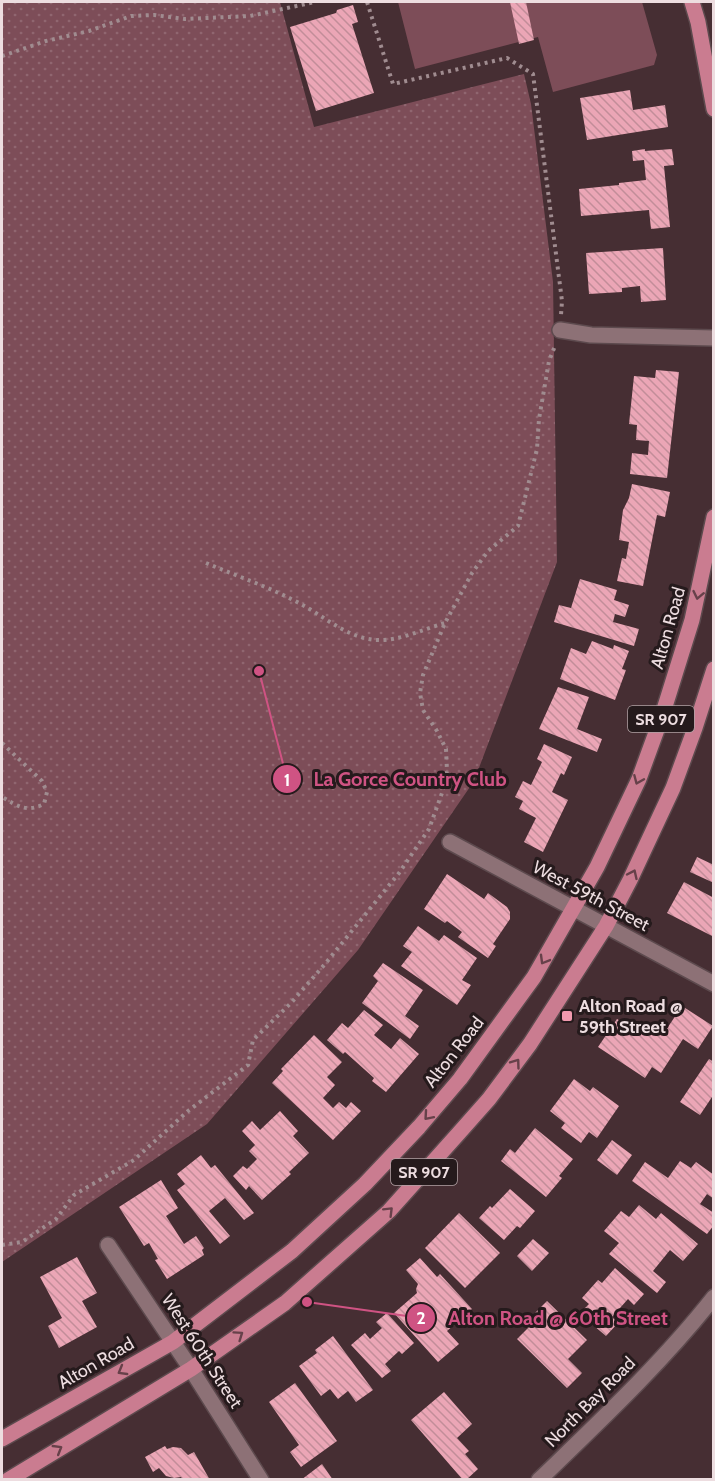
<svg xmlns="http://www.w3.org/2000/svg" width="715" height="1481" font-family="Cabin,sans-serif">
<defs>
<pattern id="grass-dots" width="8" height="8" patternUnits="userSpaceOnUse" patternTransform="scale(1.5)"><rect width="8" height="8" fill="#7d4d58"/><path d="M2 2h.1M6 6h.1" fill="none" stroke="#906670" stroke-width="1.8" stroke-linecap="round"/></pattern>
<pattern id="building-back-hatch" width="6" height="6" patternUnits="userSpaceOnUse" patternTransform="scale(1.5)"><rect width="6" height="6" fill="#eba6b6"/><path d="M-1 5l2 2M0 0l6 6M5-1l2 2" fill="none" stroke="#c28d99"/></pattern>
</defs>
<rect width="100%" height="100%" fill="#462e33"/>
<polygon fill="url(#grass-dots)" points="2,2 280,2 314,127 524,74 531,104 553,282 557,562 474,781 358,950 207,1124 2,1262"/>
<polygon fill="#7d4d58" points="398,2 642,2 657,55 654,65 553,92 538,37 415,69"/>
<g fill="url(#building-back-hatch)">
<polygon points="510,2 526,2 534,40 519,44"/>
<polygon points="353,5 358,22 352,24 374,93 316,111 290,27 336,13 337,10"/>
<polygon points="630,90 633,110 665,105 668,127 587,140 580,98"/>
<polygon points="645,149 645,151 672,149 674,165 664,166 670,227 651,229 649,210 581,216 579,189 619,185 619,183 646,180 644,160 633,161 632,151"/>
<polygon points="663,248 666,300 641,302 640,286 622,288 622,292 589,294 586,253"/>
<polygon points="656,370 679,372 667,478 630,474 632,453 648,455 649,441 636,440 637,425 629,424 634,376 655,378"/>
<polygon points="632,484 670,492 665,517 657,515 643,586 617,581 622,558 626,559 629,542 619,540 623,510 629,498"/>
<polygon points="580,579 617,590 614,600 629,605 625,617 615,614 613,622 639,629 634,646 554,622 559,605 571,608"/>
<polygon points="592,641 613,649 614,645 629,651 622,669 626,670 615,700 560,679 571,648 586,654"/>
<polygon points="558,687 589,697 577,729 602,739 597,752 539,729"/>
<polygon points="544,744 572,757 564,775 561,773 552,792 568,800 543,852 524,842 536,818 519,809 523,801 515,797 523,781 531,785 542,762 537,759"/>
<polygon points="697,857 714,865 714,883 690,872"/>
<polygon points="447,874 484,899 488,893 507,907 510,912 510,919 493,944 496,946 488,958 458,937 462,932 447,921 445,923 424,909"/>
<polygon points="684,882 714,898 714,937 667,913"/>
<polygon points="418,926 439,941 444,935 477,958 462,980 471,985 457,1005 401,966 412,952 403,946"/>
<polygon points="383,963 423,990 405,1016 419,1026 410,1039 362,1003 378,981 373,976"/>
<polygon points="682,1006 713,1026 698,1049 683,1039 661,1073 652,1067 645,1078 598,1047 617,1019 638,1032 664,1025 668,1027"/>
<polygon points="364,1010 383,1025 374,1035 391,1049 400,1038 419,1054 386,1092 372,1081 374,1078 345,1052 343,1054 327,1040 342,1023 348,1028"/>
<polygon points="314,1035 342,1062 327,1077 335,1085 323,1098 333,1108 339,1102 346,1108 351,1102 361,1111 333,1140 272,1083 283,1071 281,1069"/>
<polygon points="709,1059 714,1062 714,1094 700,1115 680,1102"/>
<polygon points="574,1079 590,1091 593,1087 619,1106 597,1138 589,1132 581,1143 561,1128 565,1123 550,1111"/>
<polygon points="280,1111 298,1131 293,1136 309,1153 289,1172 291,1174 262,1200 249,1186 246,1190 233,1176 243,1166 247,1169 257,1159 249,1151 255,1145 242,1131 252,1121 260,1130"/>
<polygon points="535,1128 573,1159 559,1176 562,1178 546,1197 501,1161 510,1149 515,1153"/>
<polygon points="612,1140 632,1155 617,1175 597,1160"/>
<polygon points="201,1155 211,1168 215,1165 254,1213 244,1220 225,1198 209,1211 230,1236 220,1244 177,1190 185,1184 177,1174"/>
<polygon points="680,1161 691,1168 696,1162 714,1175 714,1199 707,1194 700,1204 714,1213 714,1225 707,1234 632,1181 645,1162 668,1178"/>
<polygon points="161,1180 178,1208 166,1216 184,1244 196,1236 204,1248 202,1250 204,1255 167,1279 155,1260 158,1259 149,1243 144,1246 119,1207"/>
<polygon points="510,1189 535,1211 520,1228 517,1226 504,1240 479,1218 490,1206 492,1208"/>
<polygon points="639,1205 656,1219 661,1213 698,1244 683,1261 670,1250 653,1271 666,1282 657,1293 609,1254 619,1243 604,1231 621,1211 629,1217"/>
<polygon points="459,1213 500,1253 465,1288 425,1248"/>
<polygon points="533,1239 549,1253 532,1271 517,1256"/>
<polygon points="77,1257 97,1293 82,1301 97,1327 59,1348 48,1326 62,1318 40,1277"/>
<polygon points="420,1258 437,1277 440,1274 472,1309 447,1331 459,1344 438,1362 394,1313 417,1293 416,1289 418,1284 406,1270"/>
<polygon points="615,1268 644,1294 634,1305 628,1299 612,1317 618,1323 606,1336 593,1325 596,1322 583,1310 589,1304 582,1298 598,1280 602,1283"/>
<polygon points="547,1301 587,1340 568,1359 582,1373 567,1388 517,1339 528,1328 524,1324"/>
<polygon points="387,1313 414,1343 402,1354 399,1351 385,1364 391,1371 382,1378 351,1345 365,1333 370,1339 382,1328 376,1322"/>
<polygon points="333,1336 373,1390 356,1402 348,1391 338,1399 330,1389 321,1396 299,1366 317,1353 315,1350"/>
<polygon points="295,1383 337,1441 301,1467 290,1452 299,1445 269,1402"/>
<polygon points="444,1392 472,1424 457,1438 469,1451 465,1454 478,1469 466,1480 463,1480 411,1420"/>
<polygon points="165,1446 167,1449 173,1447 181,1448 188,1455 194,1452 210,1480 183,1480 181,1477 174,1478 166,1476 159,1468 153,1472 145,1457"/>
<polygon points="322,1464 333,1480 301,1480"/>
</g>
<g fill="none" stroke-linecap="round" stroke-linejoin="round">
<g stroke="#5d4a4e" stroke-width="18">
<g id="street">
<polyline points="560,330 591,335 714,338"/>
<polyline points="450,842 714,984"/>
<polyline points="108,1245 191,1369 261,1480"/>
<path d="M539,1480C600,1421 662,1363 714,1297"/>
</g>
</g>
<g stroke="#5d4a4e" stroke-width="18">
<g id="primary">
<polyline points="692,2 698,22 714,109"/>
<polyline points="2,1439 173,1342 292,1251 365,1184 419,1127 460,1079 534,977 597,867 639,779 662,716 692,620 714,517"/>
<polyline points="8,1480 191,1369 285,1303 389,1211 458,1134 489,1099 530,1044 606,926 630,880 673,788 695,728 714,669"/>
</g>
</g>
<g stroke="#a08c90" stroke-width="4" stroke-dasharray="3 4.5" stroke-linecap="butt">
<polyline points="367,2 393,84 507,58 533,74 562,301 561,315"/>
<polyline points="2,56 46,41 89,31 131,16 154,15 185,19 250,16 315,2"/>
<path d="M206,563C237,576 269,587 299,603C324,616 348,639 378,640C399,641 424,629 445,623"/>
<path d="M2,743L42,781L47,792L44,804C26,813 18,806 2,797"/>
<polyline points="2,1245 22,1242 56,1219 74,1195 134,1160 188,1111 248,1065 253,1040 291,1003 325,964 399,873 429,829 442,793 447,771 446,749 437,731 423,710 420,693 423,675 445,623 472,573 488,551 518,526 537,449 539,419 549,361 555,346"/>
</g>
<use href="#street" stroke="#8d7176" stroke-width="15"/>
<use href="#primary" stroke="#ca7c90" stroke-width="15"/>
</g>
<defs><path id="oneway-chevron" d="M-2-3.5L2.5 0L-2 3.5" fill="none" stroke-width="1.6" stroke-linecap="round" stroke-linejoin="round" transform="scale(1.5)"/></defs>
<g stroke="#67414a">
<use href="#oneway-chevron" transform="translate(698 595) rotate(102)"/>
<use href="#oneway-chevron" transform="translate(638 780) rotate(113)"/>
<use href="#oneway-chevron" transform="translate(633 874) rotate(-65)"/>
<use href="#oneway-chevron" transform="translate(544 960) rotate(120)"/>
<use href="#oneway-chevron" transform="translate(516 1063) rotate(-54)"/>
<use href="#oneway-chevron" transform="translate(428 1116) rotate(131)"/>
<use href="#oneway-chevron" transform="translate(389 1211) rotate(-45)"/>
<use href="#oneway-chevron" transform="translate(239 1335) rotate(-35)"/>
<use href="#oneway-chevron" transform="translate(122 1371) rotate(150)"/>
<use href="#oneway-chevron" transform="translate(58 1449) rotate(-31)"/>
</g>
<rect fill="#f29aaf" stroke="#251a1c" stroke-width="2" x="561" y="1010" width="12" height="12" rx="3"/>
<g text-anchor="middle" stroke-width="6" stroke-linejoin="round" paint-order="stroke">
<g fill="#251a1c" stroke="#b1a2a5" stroke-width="1.5">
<rect x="628" y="706" width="66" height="26" rx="4.5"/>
<rect x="391" y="1159" width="66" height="26" rx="4.5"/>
</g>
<g font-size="16" font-weight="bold" fill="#eddde0">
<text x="661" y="725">SR 907</text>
<text x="424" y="1178">SR 907</text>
</g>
<g font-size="18" fill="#eddde0" stroke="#251a1c">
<text transform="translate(668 628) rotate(-74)" y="6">Alton Road</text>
<text transform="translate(591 896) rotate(28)" y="6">West 59th Street</text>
<text transform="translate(454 1052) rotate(-52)" y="6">Alton Road</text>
<text transform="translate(202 1351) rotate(57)" y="6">West 60th Street</text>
<text transform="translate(96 1363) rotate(-30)" y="6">Alton Road</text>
<text transform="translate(590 1402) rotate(-45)" y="6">North Bay Road</text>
</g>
<g font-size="18" font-weight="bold" fill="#eddde0" stroke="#251a1c" text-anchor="start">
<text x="579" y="1012">Alton Road @<tspan x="579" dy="21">59th Street</tspan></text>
</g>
</g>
<path fill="none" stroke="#cf5383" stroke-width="2" d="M259 671L287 779M307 1302L421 1318"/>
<g fill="#cf5383" stroke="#251a1c" stroke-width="2">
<circle cx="259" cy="671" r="6"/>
<circle cx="307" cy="1302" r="6"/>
<circle cx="287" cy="779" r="15"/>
<circle cx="421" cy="1318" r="15"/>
</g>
<g font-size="18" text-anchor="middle" font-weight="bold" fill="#fff">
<text x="287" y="786">1</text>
<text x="421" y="1324">2</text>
</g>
<g font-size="20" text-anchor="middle" font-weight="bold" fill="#cf5383" stroke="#251a1c" stroke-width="6" stroke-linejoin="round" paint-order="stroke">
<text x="410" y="786">La Gorce Country Club</text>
<text x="558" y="1325">Alton Road @ 60th Street</text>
</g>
<rect width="715" height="1481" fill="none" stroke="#eddde0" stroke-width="6"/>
</svg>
